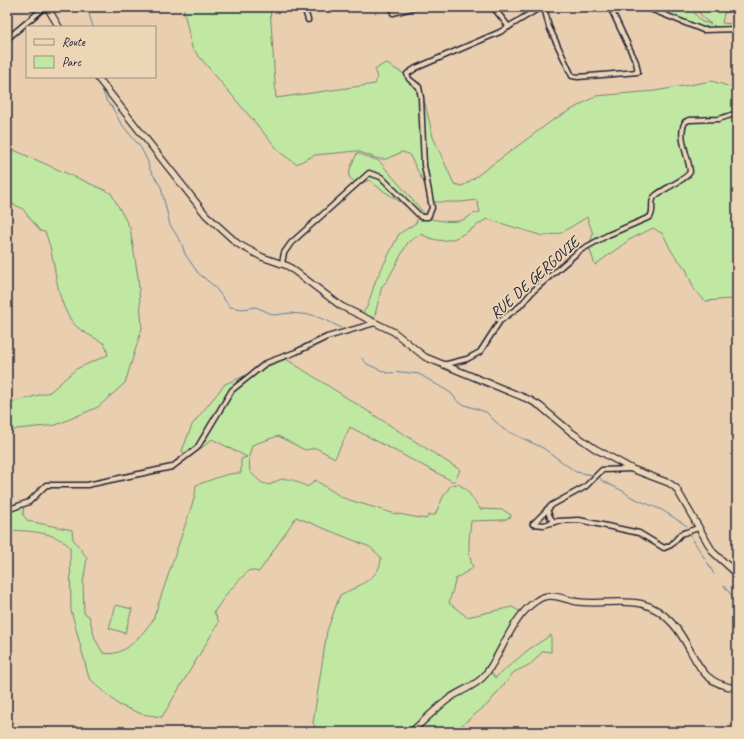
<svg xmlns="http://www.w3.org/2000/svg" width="744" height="739" font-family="Caveat,sans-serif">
<rect width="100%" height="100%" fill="#eaceb0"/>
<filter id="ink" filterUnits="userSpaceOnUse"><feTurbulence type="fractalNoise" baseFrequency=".025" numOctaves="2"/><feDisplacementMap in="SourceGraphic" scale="8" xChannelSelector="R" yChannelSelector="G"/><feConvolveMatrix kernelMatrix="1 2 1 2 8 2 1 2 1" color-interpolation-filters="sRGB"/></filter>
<g filter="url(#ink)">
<g fill="#c1e8a3" stroke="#72856f">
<path d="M183,7H270L276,98L375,84L377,79L375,70L385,63L420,83L433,137L454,184L462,186L466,184L553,120L596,96L655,91L712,81L737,89V295L730,299L705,301L694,289L686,269L672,252L663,234L653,228L629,240L595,265L589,247L593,234L587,217L561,233L543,236L487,219C463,233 450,250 421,234L408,242L387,281L382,286L374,319L362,314L367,307L376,280L399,234L416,223L418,218C404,201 385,194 369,180L358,185L349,177L350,169L357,153L379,161L428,218C438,221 453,223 463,220C470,217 470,214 480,212L477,200L461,202H434L409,154L402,152L386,159H379L357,151L315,155L296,164L280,152L192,48Z"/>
<polygon points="651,7 689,7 702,22 711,24 704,19 699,12 702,7 737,7 737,9 724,13 722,23 733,24 733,27 720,29 713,25 716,28 701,28"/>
<path d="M7,147L111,193L130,228L138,277L142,328L125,383L98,407L56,425L17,429L7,433V398L14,402L50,392L76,369L108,355L105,344C96,338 81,332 74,324C53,298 58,262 45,232L40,231L22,208L7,202Z"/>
<path d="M286,359L460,470L454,482L350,427L335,458L316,448L305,450L278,436L252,445L249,457L250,472L262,483L270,485C285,474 293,480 308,487L315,480L343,498L392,513L426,519L429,515H435L443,497L451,485L458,484L466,489L480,509L503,510L511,515V517L503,520L471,521C469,538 467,552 473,568L456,578L449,603L467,617L512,607L521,612L491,672L495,678L528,650L551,635V652L543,651L531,664L514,672L488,704L453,732H318L313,723L327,631L340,595C356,587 382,578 381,557L370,547L296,517L259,572L249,570L228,592L214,612L219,622L162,717L142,714L119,705L89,678L71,610L70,547C55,531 28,531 7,530V506L24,502L23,515L28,521L72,530L73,539L87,558L83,583L84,613L89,616L95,639L103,653C125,658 141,635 153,620L195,496L196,485C213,480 224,473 241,473V459L247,457L212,439L198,451L184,453L182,451L192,425L225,384Z"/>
<polygon points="116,605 132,609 125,633 109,628"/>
</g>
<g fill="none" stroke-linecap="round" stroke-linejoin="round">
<g stroke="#5a839f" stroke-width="1">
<polyline points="87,7 93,27"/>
<polyline points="105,82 105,77"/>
<polyline points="102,89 107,102 112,107 120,122 141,148 148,162 149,168 161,187 170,225 181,242 185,254 198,273 214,286 230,307 242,309 256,307 274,315 290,313 312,315 328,321 341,328"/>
<polyline points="362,358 367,364 387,373 403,372 419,374 451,393 459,403 486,412 503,429 543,448 576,472 593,475"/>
<polyline points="600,478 602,481 623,491 631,497 662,510 687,526"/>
<polyline points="690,535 705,559"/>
<polyline points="707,562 714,574"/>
<polyline points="724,586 737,602"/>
</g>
<g stroke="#22223b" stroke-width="7">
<g id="street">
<polyline points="304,7 308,20"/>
<polyline points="493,7 509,27"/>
<polyline points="544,7 549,27 572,76 578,77 638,72 636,62 610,7"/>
<polyline points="645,7 703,30 737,29"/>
<polyline points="393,13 416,7"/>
<polyline points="7,39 45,7"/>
<polyline points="282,263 284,253 291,243 369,173 381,177 421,217 428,217 432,208 424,165 421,98 419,87 409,79 407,74 416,68 500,32 541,7"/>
<path d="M443,365L467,359L480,352L500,321L520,306L533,291L579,251L608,235L650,217C655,210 649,202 655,196C664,188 686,180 690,172C689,157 677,136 685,122L689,120L719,119L737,113"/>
<polyline points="547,509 550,517 554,522"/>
<polyline points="7,510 29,502 46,485 87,485 172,467 197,448 232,390 266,363 296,352 327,337 375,323"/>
<polyline points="533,524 544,525 558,521 579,520 639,533 664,548 671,545 681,534 698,528"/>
<polyline points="533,524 552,505 585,487 602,470 632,469"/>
</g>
</g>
<g stroke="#22223b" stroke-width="8">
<g id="secondary">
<polyline points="47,7 59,27"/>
<polyline points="97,77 206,215 238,244 262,257 288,266 341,306 394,332 425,357 530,400 540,406 571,432 594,448 632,469 669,483 676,488 713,552 737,574"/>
<path d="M411,732C424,721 436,708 450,698C461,690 475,687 485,675C503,652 511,618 536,601C550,590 564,600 579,602C614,606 644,591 672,623C697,650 694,684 737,688"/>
</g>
</g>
<use href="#street" stroke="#ecd6b5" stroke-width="4"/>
<use href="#secondary" stroke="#ecd6b5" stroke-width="5.5"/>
</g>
</g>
<g text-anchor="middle" stroke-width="3.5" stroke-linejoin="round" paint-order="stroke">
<g font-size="16" fill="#22223b" stroke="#ecd6b5">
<text transform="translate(534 277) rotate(-42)" y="6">RUE DE GERGOVIE</text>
</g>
</g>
<rect width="744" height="739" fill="none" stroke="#ecd6b5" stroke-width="24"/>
<rect x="12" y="12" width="720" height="715" fill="none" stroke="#22223b" stroke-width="1.5" filter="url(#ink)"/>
<rect x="26" y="26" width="130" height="52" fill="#ecd6b5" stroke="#9b8e84"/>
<rect x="34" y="39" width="20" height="6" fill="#ecd6b5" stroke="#9b8e84"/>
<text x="62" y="46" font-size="12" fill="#22223b">Route</text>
<rect x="34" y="56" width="20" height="12" fill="#c1e8a3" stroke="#9b8e84"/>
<text x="62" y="66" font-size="12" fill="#22223b">Parc</text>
</svg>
